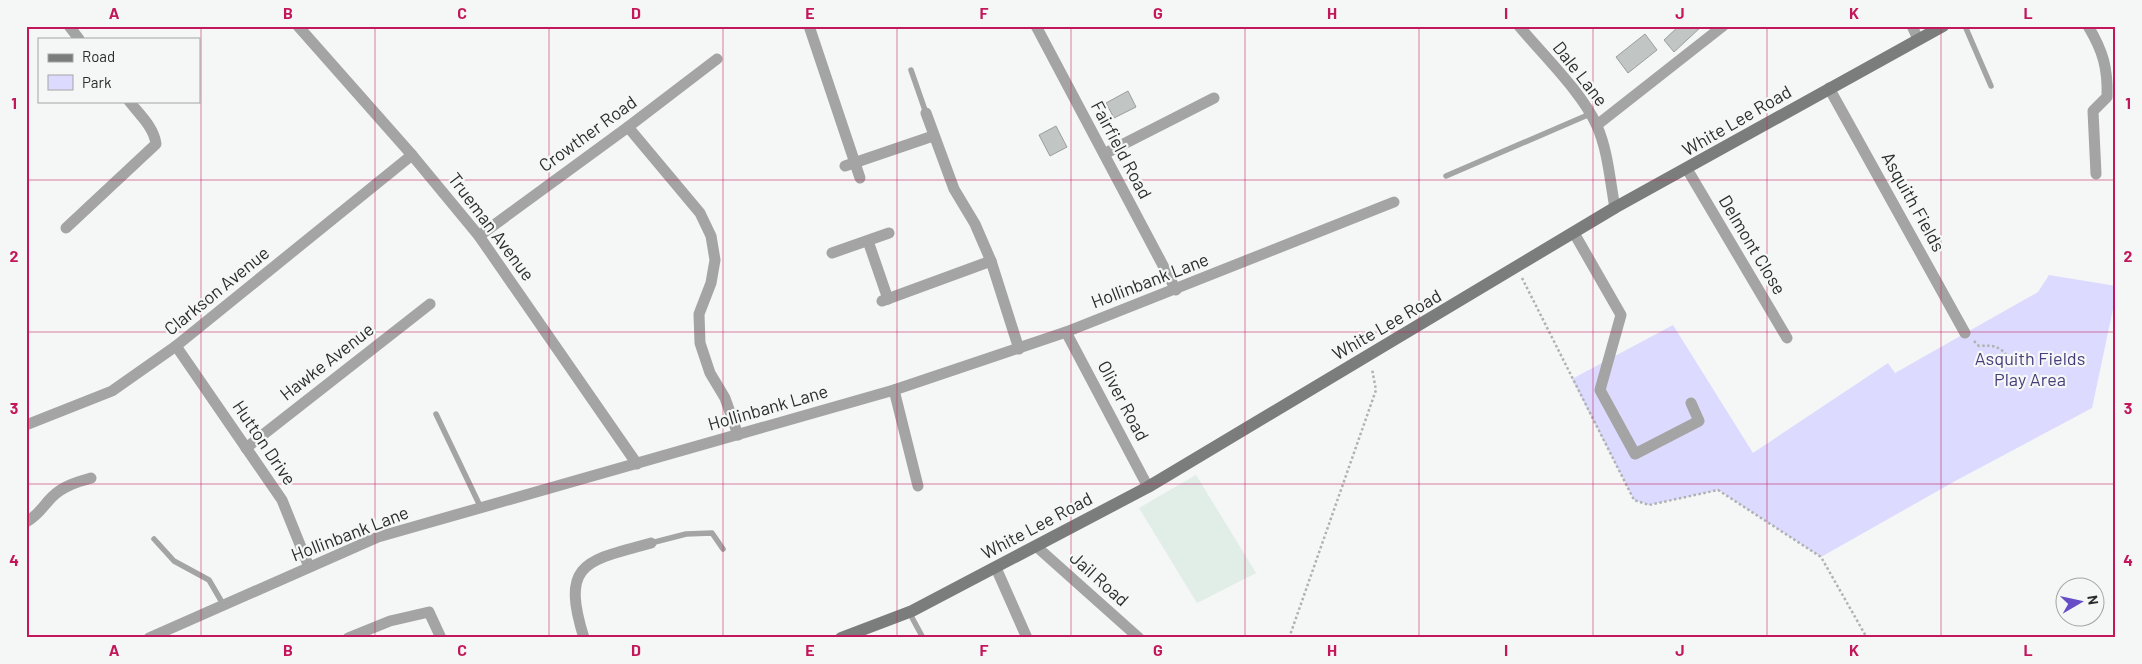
<svg xmlns="http://www.w3.org/2000/svg" width="2142" height="664" font-family="Barlow,sans-serif">
<rect width="100%" height="100%" fill="#f4f7f5"/>
<polygon fill="#e1ede7" points="1196,475 1256,573 1197,603 1139,508"/>
<polygon fill="#dcdafe" points="2049,275 2116,286 2116,295 2092,408 1957,480 1821,557 1718,490 1649,505 1634,500 1572,379 1673,325 1753,453 1888,363 1895,373 2038,292"/>
<g fill="#c1c5c3" stroke="#9a9e9c">
<polygon points="1679,26 1702,26 1674,52 1664,40"/>
<polygon points="1645,34 1657,50 1628,73 1616,57"/>
<polygon points="1128,91 1136,107 1114,118 1106,103"/>
<polygon points="1056,126 1067,147 1050,156 1039,135"/>
</g>
<g fill="none" stroke-linecap="round" stroke-linejoin="round">
<g stroke="#b0b2b1" stroke-width="2.5" stroke-dasharray="2.5 2.5" stroke-linecap="butt">
<polyline points="1522,278 1634,500 1649,505 1718,490 1821,557 1867,638"/>
<path d="M1974,341L1979,346C1994,345 2000,346 2009,358"/>
<polyline points="1289,638 1376,390 1372,369"/>
</g>
<g stroke="#a3a4a3" stroke-width="5.5">
<polyline points="1965,26 1991,86"/>
<polyline points="911,70 926,113"/>
<polyline points="1446,176 1590,114"/>
<polyline points="436,414 481,508"/>
<polyline points="154,539 174,561 209,580 223,604"/>
<polyline points="651,543 686,534 712,533 723,549"/>
<polyline points="909,612 923,638"/>
</g>
<g stroke="#a3a4a3" stroke-width="11">
<polyline points="69,26 79,39"/>
<polyline points="298,26 412,155 479,236 637,464"/>
<polyline points="809,26 860,178"/>
<polyline points="1036,26 1176,290"/>
<path d="M1519,26C1543,55 1582,92 1597,126C1608,151 1610,181 1615,208"/>
<polyline points="1912,26 1918,39"/>
<path d="M2088,26C2103,51 2108,68 2107,97L2093,111L2096,174"/>
<polyline points="1829,88 1965,333"/>
<polyline points="926,113 954,189 975,224 991,261 1019,349"/>
<polyline points="1597,125 1723,26"/>
<polyline points="628,127 700,213 711,236 715,260 711,283 699,314 700,343 710,373 725,398 738,435"/>
<polyline points="1104,154 1214,98"/>
<polyline points="845,166 933,136"/>
<polyline points="1687,169 1787,338"/>
<path d="M66,228L156,144C154,127 139,114 129,101"/>
<polyline points="1574,233 1621,315 1600,390 1635,454 1699,421 1691,403"/>
<polyline points="479,236 628,127 717,59"/>
<polyline points="868,241 888,299"/>
<polyline points="832,253 889,233"/>
<polyline points="882,301 991,261"/>
<polyline points="1066,332 1148,487"/>
<polyline points="176,346 282,500 309,567"/>
<polyline points="894,390 918,486"/>
<polyline points="26,425 112,391 176,346 412,155"/>
<polyline points="246,448 430,304"/>
<path d="M26,522C38,516 43,506 52,497C63,486 77,482 91,478"/>
<polyline points="1037,547 1139,638"/>
<polyline points="996,568 1027,638"/>
<polyline points="149,638 378,537 894,390 1066,332 1394,202"/>
<polyline points="348,638 390,621 429,612 441,638"/>
<path d="M584,638C560,562 586,561 651,543"/>
</g>
<polyline stroke="#7a7d7b" stroke-width="12" points="841,638 912,611 1148,487 1616,207 1943,26"/>
</g>
<path fill="none" stroke="#c2185b" stroke-width="1" stroke-opacity="0.55" d="M201,26V638M375,26V638M549,26V638M723,26V638M897,26V638M1071,26V638M1245,26V638M1419,26V638M1593,26V638M1767,26V638M1941,26V638M26,180H2116M26,332H2116M26,484H2116"/>
<g text-anchor="middle" stroke-width="4.5" stroke-linejoin="round" paint-order="stroke">
<g font-size="18" fill="#2b2d2c" stroke="#f4f7f5">
<text transform="translate(1580 74) rotate(52)" y="6">Dale Lane</text>
<text transform="translate(1737 121) rotate(-30)" y="6">White Lee Road</text>
<text transform="translate(588 134) rotate(-36)" y="6">Crowther Road</text>
<text transform="translate(1121 150) rotate(62)" y="6">Fairfield Road</text>
<text transform="translate(1913 202) rotate(61)" y="6">Asquith Fields</text>
<text transform="translate(491 227) rotate(53)" y="6">Trueman Avenue</text>
<text transform="translate(1752 245) rotate(59)" y="6">Delmont Close</text>
<text transform="translate(1150 281) rotate(-21)" y="6">Hollinbank Lane</text>
<text transform="translate(217 291) rotate(-39)" y="6">Clarkson Avenue</text>
<text transform="translate(1387 325) rotate(-30)" y="6">White Lee Road</text>
<text transform="translate(327 362) rotate(-38)" y="6">Hawke Avenue</text>
<text transform="translate(1123 401) rotate(62)" y="6">Oliver Road</text>
<text transform="translate(768 408) rotate(-16)" y="6">Hollinbank Lane</text>
<text transform="translate(264 443) rotate(56)" y="6">Hutton Drive</text>
<text transform="translate(1037 526) rotate(-28)" y="6">White Lee Road</text>
<text transform="translate(350 534) rotate(-21)" y="6">Hollinbank Lane</text>
<text transform="translate(1099 579) rotate(42)" y="6">Jail Road</text>
</g>
<g font-size="18" fill="#473d7c" stroke="#f4f7f5">
<text x="2030" y="365">Asquith Fields<tspan x="2030" dy="21">Play Area</tspan></text>
</g>
</g>
<rect width="2142" height="664" fill="none" stroke="#f4f7f5" stroke-width="55"/>
<rect x="38" y="38" width="162" height="65" fill="#f4f7f5" stroke="#a4a6a5"/>
<rect x="48" y="54" width="25" height="8" fill="#7a7d7b" stroke="#a4a6a5"/>
<text x="82" y="62" font-size="15" fill="#2b2d2c">Road</text>
<rect x="48" y="75" width="25" height="15" fill="#dcdafe" stroke="#a4a6a5"/>
<text x="82" y="88" font-size="15" fill="#2b2d2c">Park</text>
<g transform="translate(2080 602) rotate(81)"><circle r="24" fill="#f4f7f5" stroke="#a4a6a5"/>
<path d="M0-4L9 19L0 12L-9 19Z" fill="#674dc6"/>
<text y="-8" font-size="14" font-weight="bold" text-anchor="middle" fill="#2b2d2c">N</text>
</g>
<rect x="28" y="28" width="2086" height="608" fill="none" stroke="#c2185b" stroke-width="2"/>
<g font-size="16" text-anchor="middle" font-weight="bold" fill="#c2185b">
<text x="114" y="19">A</text>
<text x="288" y="19">B</text>
<text x="462" y="19">C</text>
<text x="636" y="19">D</text>
<text x="810" y="19">E</text>
<text x="984" y="19">F</text>
<text x="1158" y="19">G</text>
<text x="1332" y="19">H</text>
<text x="1506" y="19">I</text>
<text x="1680" y="19">J</text>
<text x="1854" y="19">K</text>
<text x="2028" y="19">L</text>
<text x="14" y="109">1</text>
<text x="2128" y="109">1</text>
<text x="14" y="262">2</text>
<text x="2128" y="262">2</text>
<text x="14" y="414">3</text>
<text x="2128" y="414">3</text>
<text x="14" y="566">4</text>
<text x="2128" y="566">4</text>
<text x="114" y="656">A</text>
<text x="288" y="656">B</text>
<text x="462" y="656">C</text>
<text x="636" y="656">D</text>
<text x="810" y="656">E</text>
<text x="984" y="656">F</text>
<text x="1158" y="656">G</text>
<text x="1332" y="656">H</text>
<text x="1506" y="656">I</text>
<text x="1680" y="656">J</text>
<text x="1854" y="656">K</text>
<text x="2028" y="656">L</text>
</g>
</svg>
